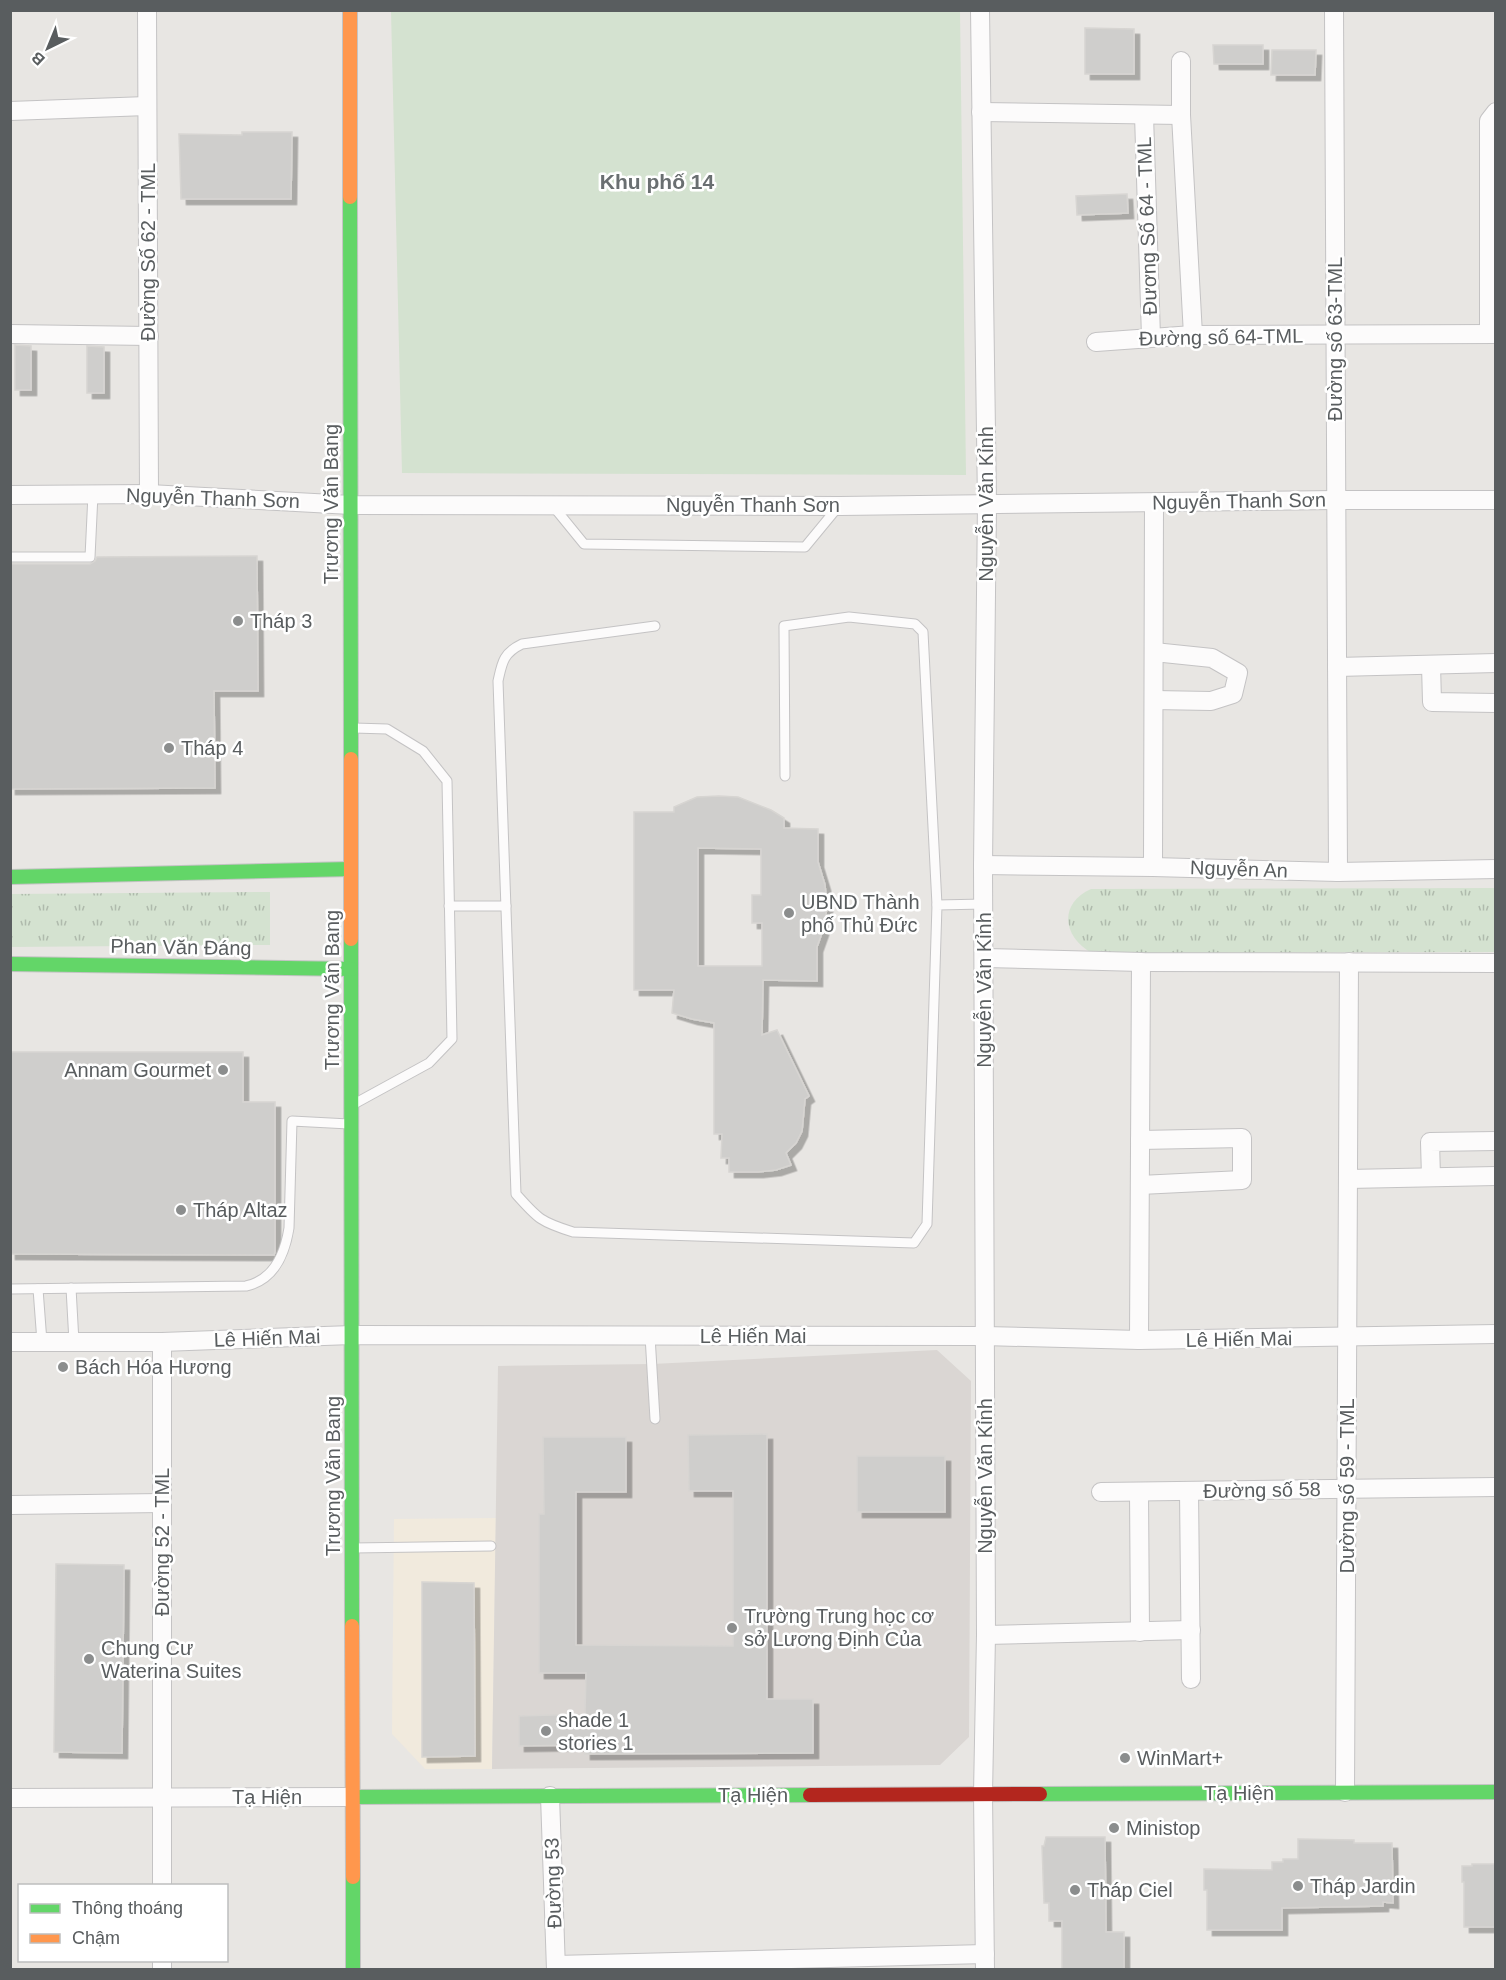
<svg xmlns="http://www.w3.org/2000/svg" width="1506" height="1980" font-family="Helvetica,sans-serif">
<defs>
<pattern id="park-tufts" width="24" height="20" patternUnits="userSpaceOnUse" patternTransform="scale(1.5)"><rect width="24" height="20" fill="#d4e2d0"/><path d="M3 7l-1-3M5 7V3M7 7l1-3M15 17l-1-3M17 17v-4M19 17l1-3" fill="none" stroke="#afbaac"/></pattern>
<filter id="shadow"><feDropShadow dx="5.5" dy="5.5" stdDeviation="0" flood-color="#0004"/></filter>
</defs>
<rect width="100%" height="100%" fill="#e8e6e3"/>
<polygon fill="#f1eadd" points="496,1518 492,1769 425,1769 392,1734 394,1519"/>
<polygon fill="#dad6d3" points="937,1350 971,1381 969,1737 940,1765 492,1769 498,1366 652,1364"/>
<g fill="url(#park-tufts)">
<path d="M1495,888V952L1092,953C1063,937 1058,904 1091,889Z"/>
<polygon points="270,892 270,945 11,947 11,894"/>
</g>
<polygon fill="#d4e2d0" points="391,11 960,11 966,475 402,473"/>
<g fill="#cfcecc" stroke="#d7d5d2" stroke-width="1.5" fill-rule="evenodd" filter="url(#shadow)">
<polygon points="1085,28 1134,29 1134,74 1085,74"/>
<polygon points="1213,45 1263,45 1263,64 1214,64"/>
<polygon points="1272,50 1316,50 1315,75 1271,75"/>
<polygon points="242,132 292,132 291,199 181,199 179,134 242,135"/>
<polygon points="1127,194 1128,213 1077,215 1076,196"/>
<polygon points="15,345 31,346 31,390 15,390"/>
<polygon points="87,346 104,347 104,393 87,393"/>
<polygon points="257,556 258,691 214,691 215,788 10,789 10,564 90,564 95,561 97,557"/>
<path d="M719,796L738,797L771,810L784,818V828L818,829V862L825,885L827,908L823,930L817,947V981L763,980L762,1035L777,1030L809,1096L805,1099L802,1131L796,1143L786,1153L791,1165L776,1170L758,1172H729V1158H721L722,1134H714V1023L692,1019L672,1013L674,990H634V812H674V807L697,797ZM698,848L761,849V895H752V923H762V966H698Z"/>
<polygon points="10,1052 243,1052 243,1102 275,1102 275,1252 274,1255 10,1254"/>
<polygon points="767,1434 767,1699 813,1699 813,1753 585,1754 585,1745 519,1746 519,1716 585,1714 586,1673 539,1673 539,1514 544,1514 543,1437 626,1437 626,1492 576,1492 576,1645 733,1646 733,1491 689,1491 688,1435"/>
<rect x="857" y="1456" width="88" height="56"/>
<polygon points="56,1564 124,1565 122,1753 54,1752"/>
<polygon points="422,1582 474,1583 475,1756 422,1757"/>
<polygon points="1046,1837 1105,1837 1106,1932 1124,1932 1124,1970 1062,1970 1062,1921 1049,1921 1049,1903 1044,1903 1042,1846 1044,1846"/>
<polygon points="1298,1839 1354,1840 1354,1843 1392,1843 1393,1903 1383,1902 1383,1906 1282,1908 1282,1930 1207,1930 1207,1890 1204,1890 1204,1869 1272,1870 1272,1862 1283,1862 1283,1859 1298,1859"/>
<polygon points="1472,1864 1496,1864 1496,1927 1464,1927 1464,1882 1462,1882 1462,1866 1472,1866"/>
</g>
<g fill="none" stroke-linecap="round" stroke-linejoin="round">
<g stroke="#c4c3c4" stroke-width="11">
<g id="lane">
<polyline points="553,506 584,544 805,547 838,507"/>
<polyline points="10,557 90,557 93,494"/>
<path d="M655,626L522,644C503,653 502,663 498,681L516,1194C538,1219 541,1222 573,1232L914,1243L927,1224L937,905L984,904"/>
<polyline points="785,776 784,626 849,617 915,624 923,632 937,905"/>
<polyline points="449,906 506,906"/>
<polyline points="354,1104 429,1063 452,1039 447,781 423,751 387,729 354,728"/>
<polyline points="71,1288 74,1342"/>
<path d="M10,1289L246,1286C274,1280 285,1253 289,1228L292,1121L349,1124"/>
<polyline points="38,1289 42,1342"/>
<polyline points="650,1336 655,1419"/>
<polyline points="353,1548 491,1546"/>
</g>
</g>
<g stroke="#c4c3c4" stroke-width="20">
<g id="street">
<polyline points="147,10 149,494"/>
<polyline points="980,10 987,503 983,865 986,1635 983,1794 985,1970"/>
<polyline points="1334,10 1338,872"/>
<polyline points="1181,61 1181,115 1193,335"/>
<polyline points="10,111 147,106"/>
<polyline points="981,112 1181,115"/>
<polyline points="1144,115 1151,337"/>
<polyline points="10,334 149,336"/>
<polyline points="1489,334 1489,121 1496,112"/>
<polyline points="1096,342 1193,335 1496,334"/>
<polyline points="10,495 149,494 351,505 840,506 1336,500 1496,500"/>
<polyline points="1431,665 1432,702 1496,703"/>
<polyline points="1337,667 1496,663"/>
<polyline points="1154,700 1211,701 1233,694 1238,673 1212,658 1154,652"/>
<polyline points="983,865 1153,867 1338,872 1496,869"/>
<polyline points="1153,867 1154,503"/>
<polyline points="985,958 1141,962 1496,963"/>
<polyline points="1431,1177 1430,1142 1496,1141"/>
<polyline points="1348,1179 1496,1176"/>
<polyline points="1140,1185 1242,1180 1242,1138 1140,1140"/>
<polyline points="1139,1340 1141,962"/>
<polyline points="10,1342 162,1342 352,1335 984,1336 1139,1340 1496,1334"/>
<polyline points="1189,1491 1191,1679"/>
<polyline points="1101,1492 1496,1487"/>
<polyline points="1139,1492 1140,1632"/>
<polyline points="10,1505 162,1503"/>
<polyline points="986,1635 1191,1630"/>
<polyline points="1345,1792 1349,962"/>
<polyline points="550,1796 556,1970"/>
<polyline points="10,1798 353,1797"/>
<polyline points="162,1886 162,1342"/>
<polyline points="162,1960 162,1970"/>
<polyline points="556,1965 985,1954"/>
</g>
</g>
<g stroke="#c3c3c3" stroke-width="16">
<g id="fast">
<polyline points="350,197 351,759"/>
<polyline points="10,877 351,869"/>
<polyline points="351,939 352,1626"/>
<polyline points="10,964 351,969"/>
<polyline points="1040,1794 1496,1792"/>
<polyline points="353,1797 810,1795"/>
<polyline points="353,1877 353,1970"/>
</g>
</g>
<g stroke="#c3c3c3" stroke-width="16">
<g id="slow">
<polyline points="350,10 350,197"/>
<polyline points="351,759 351,939"/>
<polyline points="352,1626 353,1877"/>
</g>
</g>
<g stroke="#c3c3c3" stroke-width="16">
<polyline id="jam" points="810,1795 1040,1794"/>
</g>
<use href="#lane" stroke="#fcfbfb" stroke-width="9"/>
<use href="#street" stroke="#fcfbfb" stroke-width="18"/>
<use href="#fast" stroke="#63d668" stroke-width="14"/>
<use href="#slow" stroke="#ff974d" stroke-width="14"/>
<use href="#jam" stroke="#b3261e" stroke-width="14"/>
</g>
<g fill="#8b8d8d" stroke="#fff" stroke-width="2">
<circle cx="238" cy="621" r="6"/>
<circle cx="169" cy="748" r="6"/>
<circle cx="789" cy="913" r="6"/>
<circle cx="223" cy="1070" r="6"/>
<circle cx="181" cy="1210" r="6"/>
<circle cx="63" cy="1367" r="6"/>
<circle cx="732" cy="1628" r="6"/>
<circle cx="89" cy="1659" r="6"/>
<circle cx="546" cy="1731" r="6"/>
<circle cx="1125" cy="1758" r="6"/>
<circle cx="1114" cy="1828" r="6"/>
<circle cx="1298" cy="1886" r="6"/>
<circle cx="1075" cy="1890" r="6"/>
</g>
<g text-anchor="middle" stroke-width="5" stroke-linejoin="round" paint-order="stroke">
<g font-size="20" fill="#595d5f" stroke="#fff">
<text transform="translate(1147 226) rotate(-92)" y="7">Đương Số 64 - TML</text>
<text transform="translate(148 252) rotate(-90)" y="7">Đường Số 62 - TML</text>
<text transform="translate(1221 337) rotate(-1)" y="7">Đường số 64-TML</text>
<text transform="translate(1335 339) rotate(-90)" y="7">Đường số 63-TML</text>
<text transform="translate(213 498) rotate(2)" y="7">Nguyễn Thanh Sơn</text>
<text transform="translate(1239 501) rotate(-1)" y="7">Nguyễn Thanh Sơn</text>
<text transform="translate(331 504) rotate(-90)" y="7">Trương Văn Bang</text>
<text transform="translate(986 504) rotate(-90)" y="7">Nguyễn Văn Kỉnh</text>
<text x="753" y="512">Nguyễn Thanh Sơn</text>
<text transform="translate(1239 869) rotate(2)" y="7">Nguyễn An</text>
<text transform="translate(181 947) rotate(1)" y="7">Phan Văn Đáng</text>
<text transform="translate(332 990) rotate(-90)" y="7">Trương Văn Bang</text>
<text transform="translate(984 990) rotate(-90)" y="7">Nguyễn Văn Kỉnh</text>
<text x="753" y="1343">Lê Hiến Mai</text>
<text transform="translate(267 1338) rotate(-2)" y="7">Lê Hiến Mai</text>
<text transform="translate(1239 1339) rotate(-1)" y="7">Lê Hiến Mai</text>
<text transform="translate(333 1476) rotate(-90)" y="7">Trương Văn Bang</text>
<text transform="translate(985 1476) rotate(-90)" y="7">Nguyễn Văn Kỉnh</text>
<text transform="translate(1347 1486) rotate(-90)" y="7">Dường số 59 - TML</text>
<text transform="translate(1262 1490) rotate(-1)" y="7">Đường số 58</text>
<text transform="translate(162 1542) rotate(-90)" y="7">Đường 52 - TML</text>
<text x="1239" y="1800">Tạ Hiện</text>
<text x="753" y="1802">Tạ Hiện</text>
<text x="267" y="1804">Tạ Hiện</text>
<text transform="translate(553 1883) rotate(-92)" y="7">Đường 53</text>
</g>
<g font-size="20" fill="#595d5f" stroke="#fff" text-anchor="start">
<text x="250" y="628">Tháp 3</text>
<text x="181" y="755">Tháp 4</text>
<text x="801" y="909">UBND Thành<tspan x="801" dy="23">phố Thủ Đức</tspan></text>
<text x="211" y="1077" text-anchor="end">Annam Gourmet</text>
<text x="193" y="1217">Tháp Altaz</text>
<text x="75" y="1374">Bách Hóa Hương</text>
<text x="744" y="1623">Trường Trung học cơ<tspan x="744" dy="23">sở Lương Định Của</tspan></text>
<text x="101" y="1655">Chung Cư<tspan x="101" dy="23">Waterina Suites</tspan></text>
<text x="558" y="1727">shade 1<tspan x="558" dy="23">stories 1</tspan></text>
<text x="1137" y="1765">WinMart+</text>
<text x="1126" y="1835">Ministop</text>
<text x="1310" y="1893">Tháp Jardin</text>
<text x="1087" y="1897">Tháp Ciel</text>
</g>
<g font-size="21" font-weight="bold" fill="#6a6f71" stroke="#fff">
<text x="657" y="189">Khu phố 14</text>
</g>
</g>
<rect width="1506" height="1980" fill="none" stroke="#595d5f" stroke-width="24"/>
<rect x="18" y="1884" width="210" height="78" fill="#ffffff" stroke="#bdbebf" stroke-width="1.5"/>
<rect x="30" y="1904" width="30" height="9" fill="#63d668" stroke="#bdbebf" stroke-width="1.5"/>
<text x="72" y="1914" font-size="18" fill="#595d5f">Thông thoáng</text>
<rect x="30" y="1934" width="30" height="9" fill="#ff974d" stroke="#bdbebf" stroke-width="1.5"/>
<text x="72" y="1944" font-size="18" fill="#595d5f">Chậm</text>
<g transform="translate(48 48) rotate(223)" stroke="#ffffff" stroke-width="4.5" paint-order="stroke">
<path d="M0-4.5L10 22L0 15L-10 22Z" fill="#595d5f"/>
<text y="-9" font-size="16" font-weight="bold" text-anchor="middle" fill="#595d5f">B</text>
</g>
</svg>
